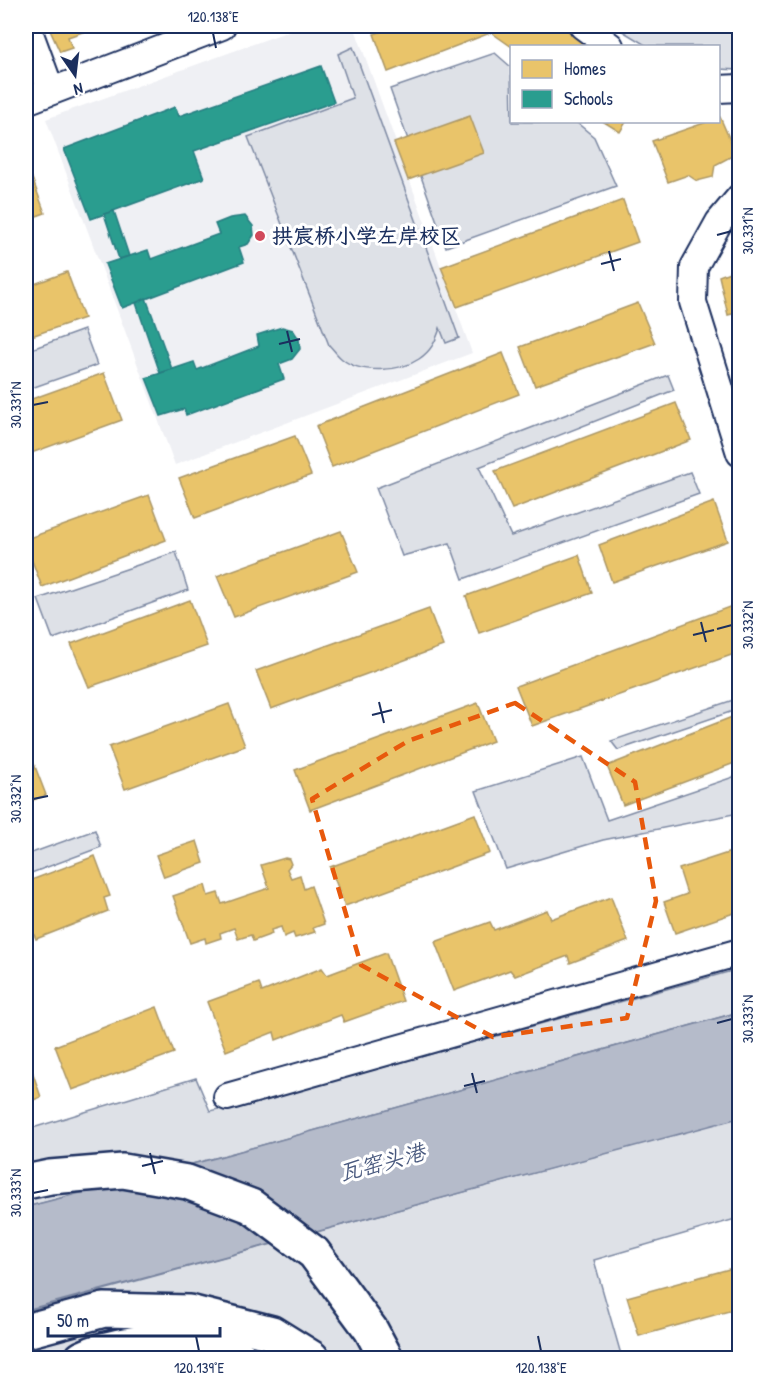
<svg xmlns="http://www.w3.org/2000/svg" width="765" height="1384" font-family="'Patrick Hand','LXGW WenKai TC',sans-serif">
<rect width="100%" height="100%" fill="#fff"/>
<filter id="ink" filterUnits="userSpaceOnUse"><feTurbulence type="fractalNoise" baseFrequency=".0167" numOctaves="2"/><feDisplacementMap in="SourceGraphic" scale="12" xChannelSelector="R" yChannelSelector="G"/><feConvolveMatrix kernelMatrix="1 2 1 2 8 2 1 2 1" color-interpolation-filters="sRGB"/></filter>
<g filter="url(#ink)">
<polygon fill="#eff0f4" points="303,26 354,26 472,353 175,465 46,119"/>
<g fill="#dee1e7" stroke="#7c88a2" stroke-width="1.5">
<polygon points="614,26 739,26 739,70 719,69 718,46 647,46"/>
<path d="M353,47L459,338L446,343L440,328C436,341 431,351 419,359C400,372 360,374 342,359C337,355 333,349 329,345L248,137L353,98L338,54Z"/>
<polygon points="495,53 511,67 512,122 576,122 594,137 616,186 446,247 390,89"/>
<polygon points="84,330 97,365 26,390 26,351"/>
<polygon points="668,375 674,390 479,467 511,536 690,472 699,494 463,579 450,543 402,556 376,488"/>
<polygon points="176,552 188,590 53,639 38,599"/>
<polygon points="739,698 739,709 618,750 611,741"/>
<polygon points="583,757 607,820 739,775 739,813 603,840 506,869 476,791"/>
<polygon points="95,830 101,847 26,875 26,855"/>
<polygon points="739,969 739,1012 219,1157 26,1207 26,1130 196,1078 210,1111 308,1088"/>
<polygon points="739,1117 739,1218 594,1260 622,1358 26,1358 26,1311"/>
</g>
<polygon fill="#b5bbca" stroke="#77839f" stroke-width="1.5" points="739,1012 739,1118 26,1310 26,1207 219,1157"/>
<g fill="#e9c46a" stroke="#ab9766" stroke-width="1.5">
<polygon points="48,26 100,26 68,37 72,48 60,52"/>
<polygon points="397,26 505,26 506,27 388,72 374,34"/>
<polygon points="505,26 562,26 586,46 512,47 492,33 506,27"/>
<polygon points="470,116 484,153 408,180 394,143"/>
<polygon points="718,117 720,117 736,154 715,165 713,177 697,181 688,175 668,182 652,141 707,122 718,122"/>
<polygon points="604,122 626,122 620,132"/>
<polygon points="26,162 45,213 26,220"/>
<polygon points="623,200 638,242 457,307 441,267"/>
<polygon points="740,268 740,312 728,315 719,276"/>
<polygon points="67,272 84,318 26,338 26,287"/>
<polygon points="638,303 655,343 535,386 520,347"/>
<polygon points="503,353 519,394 332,467 316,426"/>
<polygon points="104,373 122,420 26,455 26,401"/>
<polygon points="676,403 691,440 512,509 495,471"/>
<polygon points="295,436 311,475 195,518 179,478"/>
<polygon points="149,495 166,540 42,587 26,545 26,539"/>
<polygon points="714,502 728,541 612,582 599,545"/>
<polygon points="341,531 358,572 234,617 217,576"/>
<polygon points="579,555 592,593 479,633 466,596"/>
<polygon points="190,600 207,646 89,687 71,644"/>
<polygon points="740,603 740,652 532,726 516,686"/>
<polygon points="429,609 443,646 271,709 256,671"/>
<polygon points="478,703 493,741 310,810 295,770"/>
<polygon points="229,704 245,746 125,789 109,747"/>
<polygon points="732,717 740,735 740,761 623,805 607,766"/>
<polygon points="31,756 46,795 26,803 26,758"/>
<polygon points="475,814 490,853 345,906 330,867"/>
<polygon points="197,841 204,863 164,877 156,855"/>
<polygon points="737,850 740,857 740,911 675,933 664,902 687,894 679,869"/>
<polygon points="95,856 110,896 104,898 108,911 36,939 30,926 26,928 26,882"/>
<polygon points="285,858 289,859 291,864 287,869 291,878 300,875 304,889 311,886 324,924 313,928 315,932 295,938 293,933 284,937 281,927 271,930 272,934 253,941 251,935 238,939 234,928 220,933 221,938 206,943 205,938 190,943 173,896 205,885 208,896 218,893 222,904 269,888 261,865"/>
<polygon points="611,897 628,941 570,963 568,956 515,976 510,970 454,991 435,942 490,922 494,930 547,910 551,919"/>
<polygon points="386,953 403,1001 344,1022 341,1015 276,1040 274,1032 226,1051 207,1002 259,983 262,992 322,968 327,975"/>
<polygon points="157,1007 174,1053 72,1090 55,1046"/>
<polygon points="26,1053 41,1097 26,1103"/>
<polygon points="740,1266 740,1308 639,1336 627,1297"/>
</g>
<g fill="#2a9d8f" stroke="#267c80" stroke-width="1.5">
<polygon points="321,66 334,102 194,151 204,178 91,219 64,149 175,107 179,116"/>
<polygon points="114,211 129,256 119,259 104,214"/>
<polygon points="245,216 253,226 254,235 248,244 239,247 244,262 122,308 105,264 148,250 151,259 219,234 215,224 230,218"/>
<polygon points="146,298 172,369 160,373 136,303"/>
<polygon points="282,327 293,330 299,339 300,349 292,359 279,364 284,379 186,415 184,409 161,416 146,378 194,362 197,370 259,346 257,335"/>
</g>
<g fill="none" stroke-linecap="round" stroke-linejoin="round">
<g stroke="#1b2f5e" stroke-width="30">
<g id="street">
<polyline points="27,26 51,91"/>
<polyline points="583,26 610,46"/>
<polyline points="718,89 740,88"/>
<polyline points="26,101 222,26"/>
<polyline points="740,197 719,222 694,267 693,302 740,453"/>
<polyline points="227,1097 740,952"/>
</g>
</g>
<g stroke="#1b2f5e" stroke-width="38">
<g id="highway">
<polyline points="26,1182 50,1177 123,1171 187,1182 251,1206 314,1253 371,1330 386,1358"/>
<polyline points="26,1331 104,1310 189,1312 272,1333 312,1358"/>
<path d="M82,1358C111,1344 156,1339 188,1342C205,1345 224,1353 241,1358"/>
</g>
</g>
<use href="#street" stroke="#fff" stroke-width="26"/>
<use href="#highway" stroke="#fff" stroke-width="33"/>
</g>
</g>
<path fill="none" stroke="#e8590c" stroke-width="4.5" stroke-dasharray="12 8" stroke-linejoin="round" d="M515,703L635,782L656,901L627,1018L493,1037L361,965L312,799L408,741Z"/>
<path fill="none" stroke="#1b2f5e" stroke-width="2" d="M213,33L216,48M717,235L732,231M609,251L614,271M601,264L621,259M287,331L292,352M279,344L300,339M33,405L48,402M701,622L706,642M717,629L732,625M693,635L714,630M379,702L384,723M372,715L392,710M33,799L48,796M717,1023L732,1019M472,1073L477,1093M464,1086L485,1081M150,1153L155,1174M142,1166L163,1161M33,1193L48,1190M196,1336L199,1351M538,1336L541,1351"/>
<circle fill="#d1495b" stroke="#fff" stroke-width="2" cx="260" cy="236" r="6"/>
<g text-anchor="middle" stroke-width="6" stroke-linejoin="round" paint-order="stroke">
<g font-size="21" font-weight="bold" fill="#1b2f5e" stroke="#fff" text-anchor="start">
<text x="272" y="243">拱宸桥小学左岸校区</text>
</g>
<g font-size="22" font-style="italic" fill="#49597e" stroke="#fff">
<text transform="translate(382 1162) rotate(-15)" y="8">瓦窑头港</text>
</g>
</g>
<rect width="765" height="1384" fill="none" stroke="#fff" stroke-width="66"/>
<rect x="510" y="45" width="210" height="78" fill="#ffffff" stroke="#a4acbf" stroke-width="1.5"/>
<rect x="522" y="60" width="30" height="18" fill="#e9c46a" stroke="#a4acbf" stroke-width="1.5"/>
<text x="564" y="75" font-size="18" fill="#1b2f5e">Homes</text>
<rect x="522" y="90" width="30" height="18" fill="#2a9d8f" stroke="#a4acbf" stroke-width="1.5"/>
<text x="564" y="105" font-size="18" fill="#1b2f5e">Schools</text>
<g transform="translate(75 75) rotate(166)" stroke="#ffffff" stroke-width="4.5" paint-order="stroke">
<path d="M0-4.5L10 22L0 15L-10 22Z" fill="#1b2f5e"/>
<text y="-9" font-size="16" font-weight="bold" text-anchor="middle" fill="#1b2f5e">N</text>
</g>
<path d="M48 1327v9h172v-9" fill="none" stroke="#1b2f5e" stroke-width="3"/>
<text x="57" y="1327" font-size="18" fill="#1b2f5e" stroke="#ffffff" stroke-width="4.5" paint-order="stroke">50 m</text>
<rect x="33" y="33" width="699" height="1318" fill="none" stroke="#1b2f5e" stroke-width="2"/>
<g font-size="15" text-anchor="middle" fill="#1b2f5e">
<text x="213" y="22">120.138°E</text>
<text transform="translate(748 231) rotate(-90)" y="5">30.331°N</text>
<text transform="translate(16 405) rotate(-90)" y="5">30.331°N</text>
<text transform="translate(748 625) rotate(-90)" y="5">30.332°N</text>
<text transform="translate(16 799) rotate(-90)" y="5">30.332°N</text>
<text transform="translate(748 1019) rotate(-90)" y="5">30.333°N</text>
<text transform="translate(16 1193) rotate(-90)" y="5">30.333°N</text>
<text x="199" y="1373">120.139°E</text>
<text x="541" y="1373">120.138°E</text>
</g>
</svg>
